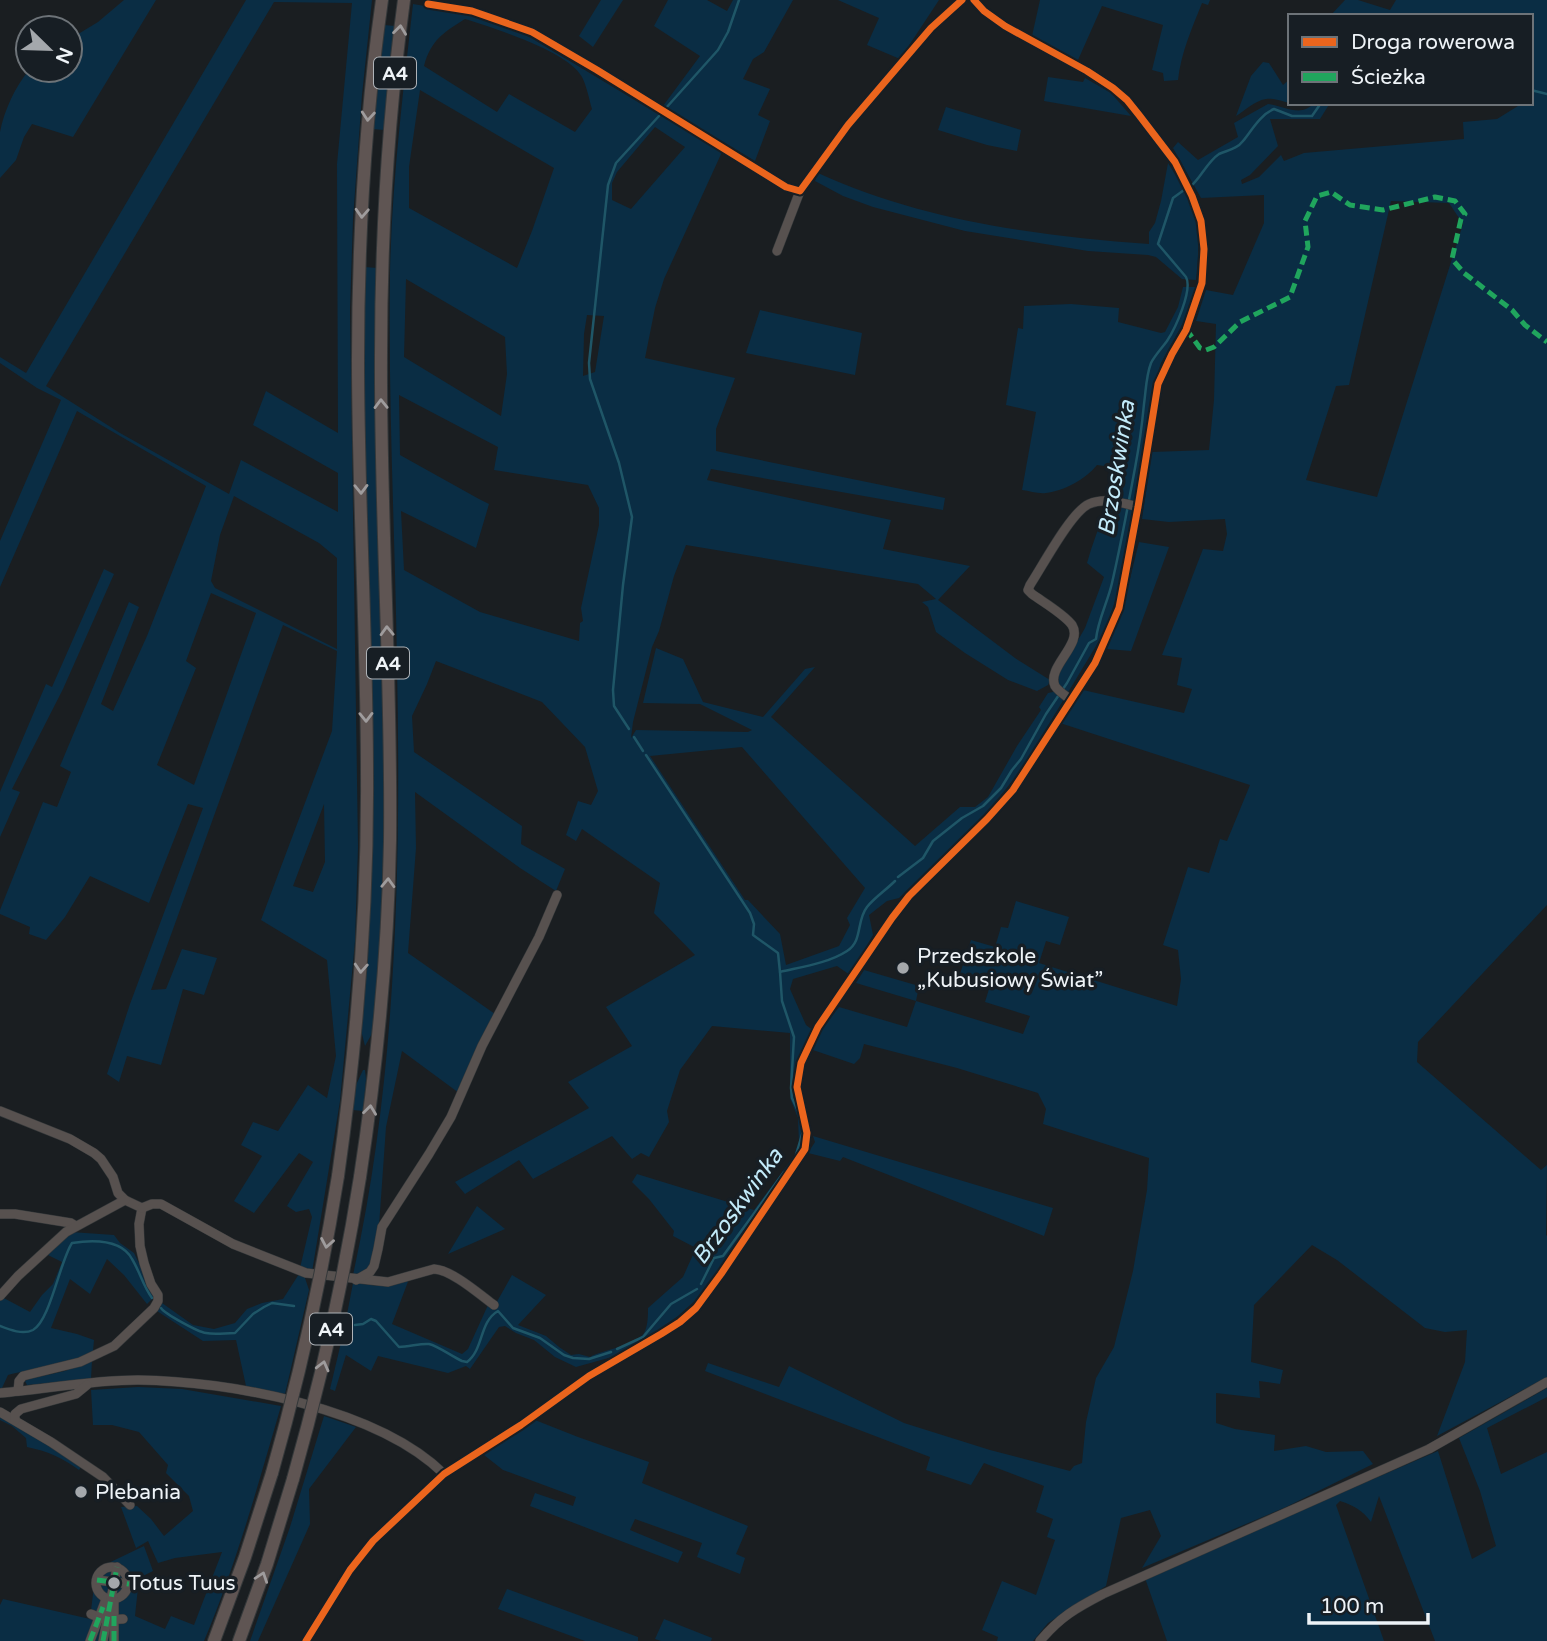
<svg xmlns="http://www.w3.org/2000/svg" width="1547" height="1641" font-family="'Varela Round',sans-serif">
<rect width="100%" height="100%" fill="#1a1e21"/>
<g fill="#0a2d44" fill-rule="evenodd">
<path d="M124,0H156L73,137L32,124L24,137L16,160L0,178C0,163 0,146 0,132C4,111 15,87 29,70H70V39L98,22Z"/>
<path d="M246,0H372L362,95L353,219L350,310L358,847L355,941L340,1101L312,1272L300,1268L312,1217L309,1209L296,1212L287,1206L313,1162L299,1153L254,1213L234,1201L262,1156L241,1145L253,1122L278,1131L308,1085L327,1098L336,1056L327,960L261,920L332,731L337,651L283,625L151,990L166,989L182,949L217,958L204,995L183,989L161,1065L127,1056L119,1082L107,1074L130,1004L203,808L188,804L149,903L90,876L65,917L46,940L29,934L30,927L0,914V910L43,802L57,807L71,772L60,766L129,602L139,607L101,704L113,711L147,636L206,486L77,411L0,587V541L61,400L37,388L0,363V357L26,373ZM274,2L352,3L337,164L338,433L266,391L253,425L338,473V512L241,460L229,494L120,433L46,386ZM234,496L319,543L337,558V649L215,588L211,581L220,535ZM211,593L256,613L194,785L157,765L196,668L186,661ZM324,804L325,862L313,892L293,886Z"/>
<polygon points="601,0 623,0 593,47 579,36"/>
<polygon points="668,0 707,0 727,11 733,0 793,0 764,52 753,59 743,79 770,89 758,115 770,121 755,161 663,106 700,56 654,26"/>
<polygon points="838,0 939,0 900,59 867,45 879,18"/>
<path d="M1040,0H1210L1208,5L1202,3C1192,28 1181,53 1178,80L1164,81L1163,73L1152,70L1163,25L1102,6L1078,60L1032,36Z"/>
<path d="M1345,0H1358L1390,10L1396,0H1547V905L1418,1042L1417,1062L1541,1170L1547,1165L1546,1235L1547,1236V1377L1437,1436L1465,1362L1467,1330L1445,1332L1425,1328L1337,1260L1312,1245L1254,1305L1251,1362L1283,1370L1280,1384L1259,1381L1260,1398L1216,1393V1423L1235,1429L1275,1435L1274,1451L1306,1446L1326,1452L1363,1451L1373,1464L1286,1507L1142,1568L1161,1536L1150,1510L1121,1518L1106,1586L1048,1623L1033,1641H997L998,1637L982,1630L1002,1581L1036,1595L1055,1540L1047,1537L1053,1519L1036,1512L1044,1486L984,1463L971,1485L926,1470L930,1457L705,1371L708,1363L779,1387L789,1366L904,1423L990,1450L1070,1471L1074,1466L1082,1463L1086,1422L1096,1378L1114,1347L1133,1271L1147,1190L1149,1158L1043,1124L1046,1109L1038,1093L957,1068L864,1044L860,1058L854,1064L810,1049L819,1033L839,1007L907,1027L916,1001L856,983L864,970L919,986L916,1001L1023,1034L1030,1016L985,1002L989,989L958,980L971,940L995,947L1001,927L1008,928L1016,901L1069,917L1060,945L1046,941L1039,963L1177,1006L1181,979L1178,950L1163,945L1188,867L1209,873L1220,839L1227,841L1250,785L1060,723L1083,690L1184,713L1192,689L1177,685L1182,658L1162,655L1203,549L1223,551L1227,534L1225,519L1169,522L1142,519L1152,452L1209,450L1214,400L1216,324L1196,321L1206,290L1233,295L1264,223V195L1201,198L1173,148L1178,142L1198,160L1238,137L1234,123L1268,104C1285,106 1301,118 1314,103H1330L1320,119H1270L1278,146L1250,175L1241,180L1242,184L1259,177L1281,155L1284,161L1304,153L1464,139L1463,122L1497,119L1518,106L1515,103H1531V16H1330ZM1391,201L1449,203L1463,224L1377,497L1306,480L1336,386L1349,385Z"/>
<path d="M413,4L472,14L523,33L663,117L694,134L722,152L664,279L655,308L645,358L735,378L716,429V451L945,498L943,510L711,469L707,480L891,520L883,549L970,566L938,600L1015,658L1050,680L1048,685L1037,691L1008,680L965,653L936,632L928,607L922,602L936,599L918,584L686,545L674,576L659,631L652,647L633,722L631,738L636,730L748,732L752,730L700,704L643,703L656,648L683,659L703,702L763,717L805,669L815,667L771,717L915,846L960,807H975L988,797L1017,746L1041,710L1039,707L1048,693L1053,692L1059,685L1058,675L1085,628L1104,577L1087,563C1096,530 1112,502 1112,467L1097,465C1086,479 1064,491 1046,493C1038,494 1030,491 1022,490L1036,412L1006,405L1018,328L1023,329L1024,306L1071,304L1119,308L1118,322L1161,333L1165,332L1178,307L1183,287H1196L1188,314L1161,363L1153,388L1136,503L1116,598L1105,631L1023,767L991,808L899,898L887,901L869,915L873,935L850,975L837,966L793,979L790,989L806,1025L814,1031L799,1063L804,1142H799L798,1118L790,1098V1033L712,1026L680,1070L667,1111L669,1122L649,1157L641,1153L632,1159L612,1136L533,1179L519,1160L465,1194L455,1182L589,1108L568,1082L632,1046L606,1007L695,955L654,913L660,883L582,829L576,841L566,835L578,801L591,805L598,791L585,747L542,702L436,661L427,684L412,716L414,752L522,826L521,844L565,869L556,891L520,868L415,792L416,848L408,953L495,1014L459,1093L402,1051L386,1127L379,1226L373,1260L365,1273L353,1275C397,1077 401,864 397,663C395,533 388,402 390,272C392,182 403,93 413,4ZM465,19C493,28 568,51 582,77C587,87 589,99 592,109L575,132L509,94L497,112L424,66C431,40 443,33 465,19ZM420,90L554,168L532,231L517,268L409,208V167ZM655,127L685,147L631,209L612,200V183L617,172ZM406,279L505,337L507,374L501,416L404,357ZM587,315L604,316L595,372L583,376L584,334ZM399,395L498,447L494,470L588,485L599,508V525L581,608L583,621L580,623L579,641L480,612L404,570L401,511L476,548L489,504L479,499L400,455ZM742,747L865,888L847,918L850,925L839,946L786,965L780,934L748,900H745L650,756Z"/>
<polygon points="384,25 395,26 384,130 372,129"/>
<path d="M1263,62L1269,63L1283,85L1290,79V103H1306C1291,108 1280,97 1266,99C1256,100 1244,111 1236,116L1251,76Z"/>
<polygon points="1048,77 1083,82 1085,78 1111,93 1131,116 1044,101"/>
<polygon points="946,107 1021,130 1017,151 987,145 938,130"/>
<path d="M1168,163C1175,174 1183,185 1188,197C1201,223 1199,252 1196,280L1182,279L1156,257L1148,255L1088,251L965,231L873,207L843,196L815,181L818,173C920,220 1037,236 1149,244V232L1155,223L1161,201Z"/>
<polygon points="365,267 377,268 384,794 382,915 374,1030 365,1046 361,1030 368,957 372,845 363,378"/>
<polygon points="760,310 862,333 855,375 746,353"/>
<polygon points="1139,542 1169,547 1131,651 1107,649 1124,603"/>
<polygon points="104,569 114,574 63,689 12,789 20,792 0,837 0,792 46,684 52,687"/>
<polygon points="363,1070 365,1070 366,1079 363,1111 353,1110 356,1085"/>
<polygon points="813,1136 1053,1208 1044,1236 843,1157 840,1161 808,1153 815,1142"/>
<path d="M797,1147L802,1148L790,1168L712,1279L698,1298L678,1316L646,1339L612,1357L576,1367L555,1357L534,1340L516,1333L505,1326L499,1327L470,1369L466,1366L448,1373L378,1356L371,1371L346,1355L335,1391L330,1389L344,1330L353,1283C376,1285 388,1290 409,1279L392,1324L462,1354L468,1349L488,1305L494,1307L512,1275L546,1295L518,1325L546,1336L559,1347L571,1355L579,1354L590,1357C603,1349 639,1346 645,1331C648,1324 648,1315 648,1308L683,1277L696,1248L673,1236L674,1231L649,1199L632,1182L637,1174L754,1210L794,1156Z"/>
<polygon points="477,1206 505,1229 448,1254"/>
<path d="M71,1232L114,1235L120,1243L134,1253L155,1296L147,1304L124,1275L107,1259L90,1294L70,1279L51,1328L77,1334L94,1340L93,1351C78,1359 63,1364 46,1368C33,1371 20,1371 8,1375L2,1388H0V1296L30,1312L42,1295L53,1284L62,1262L46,1254Z"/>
<polygon points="299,1274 305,1278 309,1290 285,1394 246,1386 236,1340 203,1341 157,1311 162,1303 193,1325 214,1329 235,1323 247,1309 262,1303 283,1299"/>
<polygon points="92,1360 91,1379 27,1385 25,1381 29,1379 65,1371"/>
<path d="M138,1387L182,1389L281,1406C258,1485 236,1565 204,1641H0V1605L3,1599L90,1619L96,1569L144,1546L153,1571L139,1578L135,1616L165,1629L171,1616L194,1625L222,1552L175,1558L158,1563L148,1541L136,1548L121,1507L137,1506L151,1519L164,1536L193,1511L189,1496L166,1473L168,1465L139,1432L112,1425H93L91,1390Z"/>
<path d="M1547,1388V1397L1487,1428L1501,1474L1547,1452V1641H1435L1379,1496L1371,1522C1362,1510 1355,1506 1340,1501L1336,1505L1384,1641H1167L1145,1578L1438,1451L1472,1559L1496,1546L1480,1491L1459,1438Z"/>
<path d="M0,1415L57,1449L81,1467L79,1470C63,1458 47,1451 27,1447L26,1438L12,1426L0,1420Z"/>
<polygon points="324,1416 356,1427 309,1489 310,1524 258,1641 250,1641 290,1527"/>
<polygon points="535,1420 578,1437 649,1462 642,1483 748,1526 736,1554 745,1558 740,1574 697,1557 702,1543 635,1519 630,1530 683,1552 678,1563 530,1506 535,1493 573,1506 576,1497 503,1470 484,1455"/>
<polygon points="507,1589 638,1637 638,1641 585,1641 498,1609"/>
<polygon points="664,1619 712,1638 711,1641 661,1641 655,1639"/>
</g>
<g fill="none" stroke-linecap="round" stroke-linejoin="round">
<g stroke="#1f5667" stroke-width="2.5">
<polyline points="1531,90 1547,94"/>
<polyline points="666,108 718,50 728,32 739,0"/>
<path d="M1190,187C1201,178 1207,162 1219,154C1228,150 1237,149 1243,141C1252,130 1260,115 1274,109L1292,116H1312L1321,103"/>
<polyline points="629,729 614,706 613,690 623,585 632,517 619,463 590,379 589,363 608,185 616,163 659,116"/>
<polyline points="634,737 643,751"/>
<polyline points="646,755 750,913 754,924 753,935 778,953 780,972"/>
<path d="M898,877L923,858L933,841L962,818L983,806L1001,788L1012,770L1021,759L1046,714L1067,683L1089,643L1096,639C1098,620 1108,601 1112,583C1121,544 1128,506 1135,468C1139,447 1142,425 1144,404C1146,390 1146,376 1151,363C1155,355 1162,348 1167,341C1175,329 1193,290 1186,277L1158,244L1173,198L1184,190"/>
<path d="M798,1111L792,1098L791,1088L794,1037L782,1001L780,972C801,967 829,963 847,951C863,941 856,921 867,907C874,898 886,890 895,881"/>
<polyline points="796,1155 803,1131"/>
<polyline points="701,1284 714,1258 723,1256 784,1172"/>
<path d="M161,1308C165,1314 198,1332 206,1333C215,1335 225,1333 235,1333L253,1314L264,1307L272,1303L294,1306"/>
<path d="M355,1325L363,1324L371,1319L376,1321L399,1347C409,1347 421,1343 429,1344C438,1346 453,1357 462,1361L467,1362C484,1349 479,1322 498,1311L513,1328L540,1338L564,1355L573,1358L589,1359L611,1352"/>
<path d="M0,1326C10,1330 23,1335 33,1330C50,1321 60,1261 72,1243C92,1240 121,1239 132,1259C140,1272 143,1286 152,1298"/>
<polyline points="617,1349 643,1337 671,1304 697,1289"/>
</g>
<g stroke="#34383a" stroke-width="10">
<g id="minor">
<polyline points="428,4 472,11 532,32 597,70 786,187 800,191 848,125 931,28 962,0"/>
<polyline points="777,251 800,191"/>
<path d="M1071,700C1066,696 1058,691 1055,686C1046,667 1084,644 1072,625C1064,614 1043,602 1032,594L1028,590L1030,585C1042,567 1071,512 1089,504C1105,497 1123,503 1138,507"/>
<polyline points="0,1111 70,1139 94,1153 101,1159 113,1177 118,1193 125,1200 142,1208 139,1224 140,1246 144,1263 151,1284 158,1295 158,1301 154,1308 114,1346 80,1362 23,1376 19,1381 18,1391"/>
<path d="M142,1208L152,1204H161L233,1244L306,1273L388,1282L434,1269C452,1270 479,1294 494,1305"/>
<polyline points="0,1214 15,1214 71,1223 76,1226"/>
<polyline points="356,1280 370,1272 374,1266 378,1249 382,1227 429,1154 451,1117 482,1046 539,937 557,895"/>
<polyline points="0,1296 18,1276 66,1232 125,1200"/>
<path d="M0,1393C46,1389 92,1380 138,1380C229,1381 377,1408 444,1474"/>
<polyline points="0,1412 51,1442 103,1477 130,1505"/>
<polyline points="15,1420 15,1414 21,1409 76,1394 87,1385"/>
<circle cx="112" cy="1583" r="16"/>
<polyline points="97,1580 129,1584"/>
<polyline points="114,1601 114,1641"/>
<path d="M91,1614C102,1620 111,1620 123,1619"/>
<polyline points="90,1641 106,1599"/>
<polyline points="103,1641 117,1567"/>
<polyline points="306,1641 350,1570 373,1541 444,1474 521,1425 589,1376 661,1334 680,1322 696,1308 721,1274 805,1149 807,1133 797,1087 801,1063 818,1027 892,918 909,896 987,819 1013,790 1095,663 1119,608 1138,507 1158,384 1172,354 1186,330 1202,283 1204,249 1201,221 1192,196 1175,162 1139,115 1127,100 1113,88 1087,71 1005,26 984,11 974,0"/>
<path d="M1040,1641C1060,1617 1076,1608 1103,1594L1429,1449L1547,1382"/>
</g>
</g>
<g stroke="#34383a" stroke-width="14">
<g id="highway">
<path d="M338,1176C357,1042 368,909 367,774C367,636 358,498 358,360C358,240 365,119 382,0"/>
<path d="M360,1177C377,1066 388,954 390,841C392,679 380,517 381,355C381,236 388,118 404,0"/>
<polyline points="214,1641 245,1557 272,1473"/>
<polyline points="239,1641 267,1564 293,1479"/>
</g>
</g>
<use href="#minor" stroke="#57514f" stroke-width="9"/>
<use href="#highway" stroke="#5f5553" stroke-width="12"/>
<g stroke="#34383a" stroke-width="14" stroke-linecap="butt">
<g id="highway-bridge">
<path d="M272,1473C300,1375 322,1276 338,1176"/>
<path d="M293,1479C321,1380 344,1279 360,1177"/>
</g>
</g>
<use href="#highway-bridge" stroke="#5f5553" stroke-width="12"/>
<g stroke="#20a55d" stroke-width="5" stroke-dasharray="10 5" stroke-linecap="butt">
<polyline points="1186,329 1200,348 1206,350 1214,347 1240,322 1290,297 1308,247 1305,221 1317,196 1331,192 1350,205 1383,210 1435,197 1455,201 1465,214 1461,219 1452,259 1464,273 1512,310 1525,325 1547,342"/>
<polyline points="97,1580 129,1584"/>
<polyline points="90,1641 103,1607"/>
<polyline points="103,1641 117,1567"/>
<polyline points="114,1641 114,1613"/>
</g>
<g stroke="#171e24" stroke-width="11">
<g id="cycleway">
<polyline points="428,4 472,11 532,32 597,70 786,187 800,191 848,125 931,28 962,0"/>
<polyline points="306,1641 350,1570 373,1541 444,1474 521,1425 589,1376 661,1334 680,1322 696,1308 721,1274 805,1149 807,1133 797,1087 801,1063 818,1027 892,918 909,896 987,819 1013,790 1095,663 1119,608 1138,507 1158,384 1172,354 1186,330 1202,283 1204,249 1201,221 1192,196 1175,162 1139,115 1127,100 1113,88 1087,71 1005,26 984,11 974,0"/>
</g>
</g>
<use href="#cycleway" stroke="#eb651d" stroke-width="7"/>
</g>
<defs><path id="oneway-chevron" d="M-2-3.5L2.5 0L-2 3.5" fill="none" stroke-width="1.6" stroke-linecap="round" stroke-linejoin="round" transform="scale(1.75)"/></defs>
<g stroke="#9f9c9d">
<use href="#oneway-chevron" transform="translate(400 30) rotate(-83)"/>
<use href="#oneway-chevron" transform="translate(368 116) rotate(95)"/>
<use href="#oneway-chevron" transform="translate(362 213) rotate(93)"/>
<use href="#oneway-chevron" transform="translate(381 404) rotate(-91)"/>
<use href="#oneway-chevron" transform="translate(361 489) rotate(89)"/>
<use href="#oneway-chevron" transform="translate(387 631) rotate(-92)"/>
<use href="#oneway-chevron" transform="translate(366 717) rotate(89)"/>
<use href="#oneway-chevron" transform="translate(388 883) rotate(-88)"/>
<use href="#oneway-chevron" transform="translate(361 968) rotate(94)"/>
<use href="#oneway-chevron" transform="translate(370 1110) rotate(-83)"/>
<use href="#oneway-chevron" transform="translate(327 1243) rotate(100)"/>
<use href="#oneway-chevron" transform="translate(323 1366) rotate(-76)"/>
<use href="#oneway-chevron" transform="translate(262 1577) rotate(-71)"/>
</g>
<g fill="#a4a8ac" stroke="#171e24" stroke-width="2.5">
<circle cx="903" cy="968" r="7"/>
<circle cx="81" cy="1492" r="7"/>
<circle cx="114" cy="1583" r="7"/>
</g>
<g text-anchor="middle" stroke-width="7" stroke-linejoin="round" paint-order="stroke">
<g fill="#171e24" stroke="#aeb3b8" stroke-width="2">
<rect x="374" y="57.5" width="42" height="31" rx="5"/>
<rect x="367" y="647.5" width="42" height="31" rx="5"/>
<rect x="310" y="1313.5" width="42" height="31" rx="5"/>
</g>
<g font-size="19" font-weight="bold" fill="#eef3f7">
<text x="395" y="80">A4</text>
<text x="388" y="670">A4</text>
<text x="331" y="1336">A4</text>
</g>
<g font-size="21" fill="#eef3f7" stroke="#171e24" text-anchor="start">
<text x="917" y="963">Przedszkole<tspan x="917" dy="24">„Kubusiowy Świat”</tspan></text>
<text x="95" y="1499">Plebania</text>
<text x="128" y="1590">Totus Tuus</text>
</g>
<g font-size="23" font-style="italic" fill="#c3ebfa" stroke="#171e24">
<text transform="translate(1116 468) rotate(-81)" y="8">Brzoskwinka</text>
<text transform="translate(737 1206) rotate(-54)" y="8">Brzoskwinka</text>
</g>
</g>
<rect x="1288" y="14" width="245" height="91" fill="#171e24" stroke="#6d7378" stroke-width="2"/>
<rect x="1302" y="37" width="35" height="10" fill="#eb651d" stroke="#6d7378" stroke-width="2"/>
<text x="1351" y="49" font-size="21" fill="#eef3f7">Droga rowerowa</text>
<rect x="1302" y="72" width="35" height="10" fill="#20a55d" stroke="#6d7378" stroke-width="2"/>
<text x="1351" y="84" font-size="21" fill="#eef3f7">Ścieżka</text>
<g transform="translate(49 49) rotate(113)"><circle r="33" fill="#171e24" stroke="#6d7378" stroke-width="2"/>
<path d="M0-5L12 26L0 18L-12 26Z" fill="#a4a8ac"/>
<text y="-10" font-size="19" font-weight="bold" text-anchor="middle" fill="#eef3f7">N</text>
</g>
<path d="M1309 1613v10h119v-10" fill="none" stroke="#eef3f7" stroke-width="3.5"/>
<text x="1320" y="1613" font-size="21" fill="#eef3f7" stroke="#171e24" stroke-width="5" paint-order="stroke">100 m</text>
</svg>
